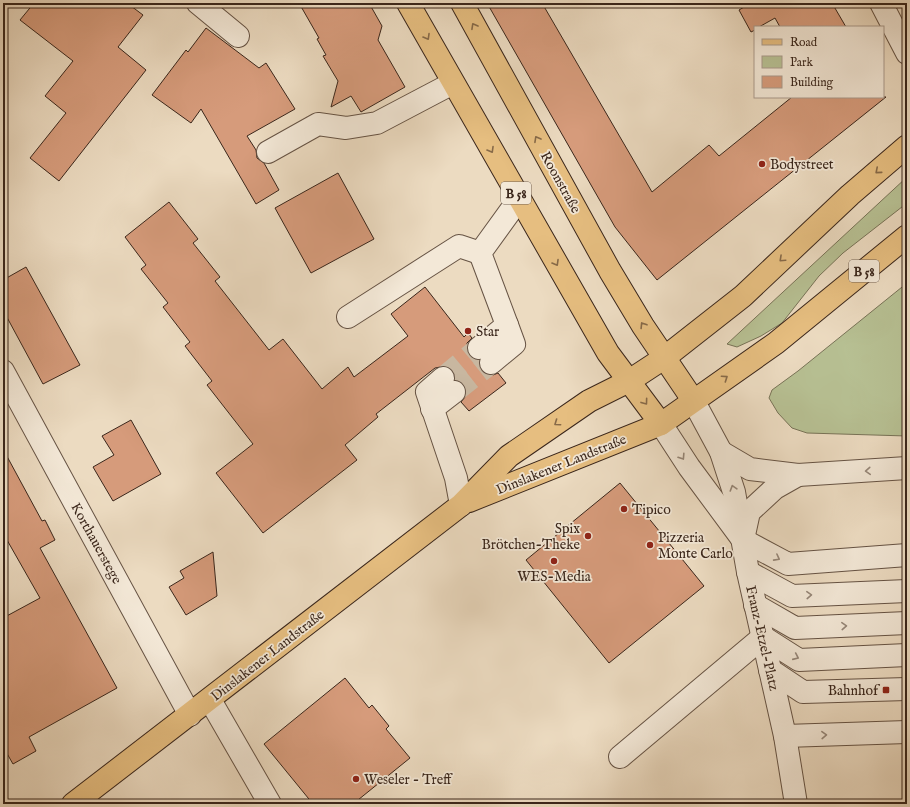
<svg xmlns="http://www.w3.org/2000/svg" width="910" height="807" font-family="'IM FELL English',serif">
<rect width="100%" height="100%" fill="#ecdbc1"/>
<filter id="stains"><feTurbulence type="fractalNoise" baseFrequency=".005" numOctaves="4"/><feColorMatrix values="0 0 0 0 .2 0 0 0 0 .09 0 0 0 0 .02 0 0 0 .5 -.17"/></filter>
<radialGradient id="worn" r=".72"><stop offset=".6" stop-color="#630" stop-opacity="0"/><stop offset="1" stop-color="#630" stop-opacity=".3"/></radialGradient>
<g fill="#b7c093" stroke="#787357">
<polygon points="907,177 907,203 843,253 819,276 782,323 761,336 737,347 727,344"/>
<polygon points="907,283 907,436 807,433 792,428 778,413 769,398 772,390 798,371"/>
</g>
<g fill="#d69b7b" stroke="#3a261b">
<polygon points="34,3 127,3 143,15 118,47 146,70 59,181 30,158 66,113 45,96 73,61 20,20"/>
<polygon points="299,3 369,3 382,26 378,40 405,87 361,112 351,96 331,107 338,81 323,56 326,55 317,39 319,38"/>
<polygon points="487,3 542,3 652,192 709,145 719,156 792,97 886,97 657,280 615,227"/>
<polygon points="751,3 832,3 846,27 780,27 775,18 759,27 755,27 755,30 751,32 739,10"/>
<polygon points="206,28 259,68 266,63 295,109 247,136 256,150 257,158 264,163 279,190 256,204 201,109 191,123 152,95 186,50 188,52"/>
<polygon points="338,173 374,239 311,273 275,208"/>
<polygon points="169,202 198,239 193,243 220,277 215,281 269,350 283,339 322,389 348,367 354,377 408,336 391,314 425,287 464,337 468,333 472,338 467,343 467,350 470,356 479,360 479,365 482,371 487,375 493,375 498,373 506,383 469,411 461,402 465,397 466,391 464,384 455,380 453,370 447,366 435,368 376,414 378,417 345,445 357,460 263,533 216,473 253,444 207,385 212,381 185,346 190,342 163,307 168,303 141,269 146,265 125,237"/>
<polygon points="26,267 80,365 43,384 3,310 3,280"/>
<polygon points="131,420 161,474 113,501 93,467 114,455 102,436"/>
<polygon points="3,449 42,521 45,520 55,540 40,548 117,688 29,737 36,751 13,764 5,750 3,751 3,618 40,598 3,533"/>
<polygon points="620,483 704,586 609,663 526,560"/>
<polygon points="213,552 217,596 186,615 169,587 184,578 180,571"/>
<polygon points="345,678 369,708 372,705 389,726 386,729 410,758 353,804 313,804 264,744"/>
</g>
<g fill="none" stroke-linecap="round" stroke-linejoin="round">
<g stroke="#c8b7a0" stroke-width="22" stroke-dasharray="22 11" stroke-linecap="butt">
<polyline points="443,378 479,348"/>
<polyline points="454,392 491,363"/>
</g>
<g stroke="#665344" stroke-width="24">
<g id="minor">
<polyline points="198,3 238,36"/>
<polyline points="881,3 907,53"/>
<polyline points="268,152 318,124 346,128 377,123 453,83"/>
<polyline points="348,317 459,246 480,253"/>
<polyline points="479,348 507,325 480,253 519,199"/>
<polyline points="491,363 514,344 507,325"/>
<polyline points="3,371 190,715"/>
<polyline points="443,378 427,392 456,478 461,505"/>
<polyline points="693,400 721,452 734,492 748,572 785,736 796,804"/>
<polyline points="432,409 454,392"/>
<polyline points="661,424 689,467 743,540 788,564 907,555"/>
<polyline points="721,452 750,469 798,475 907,468"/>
<polyline points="744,535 749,512 775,488 798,475"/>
<polyline points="748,572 792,596 907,591"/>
<polyline points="755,605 795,628 907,623"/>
<polyline points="763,637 799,660 907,655"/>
<polyline points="770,670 803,692 907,689"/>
<polyline points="210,700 270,804"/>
<polyline points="785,736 907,732"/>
<polyline points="620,757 763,637"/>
</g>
</g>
<g stroke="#3a261b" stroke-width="24">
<g id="major">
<polyline points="408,3 608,353 661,424"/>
<polyline points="462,3 610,271 643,326 693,400"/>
<polyline points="469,501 661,424 776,343 907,236"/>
<polyline points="73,804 461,505 509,456 589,401 629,381 664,358 743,296 850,195 907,146"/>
</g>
</g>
<use href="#minor" stroke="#f3e8d7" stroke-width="22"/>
<use href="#major" stroke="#e6be80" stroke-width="22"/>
</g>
<defs><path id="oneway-chevron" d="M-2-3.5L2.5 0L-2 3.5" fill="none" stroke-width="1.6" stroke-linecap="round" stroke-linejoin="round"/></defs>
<g stroke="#876a48">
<use href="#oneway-chevron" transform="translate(474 26) rotate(-119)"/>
<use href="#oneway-chevron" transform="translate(427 37) rotate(60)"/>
<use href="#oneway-chevron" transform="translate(537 139) rotate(-119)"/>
<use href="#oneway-chevron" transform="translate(491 150) rotate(60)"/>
<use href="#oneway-chevron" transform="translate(878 171) rotate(139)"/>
<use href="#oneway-chevron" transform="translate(782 259) rotate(137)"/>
<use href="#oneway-chevron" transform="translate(556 263) rotate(60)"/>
<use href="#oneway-chevron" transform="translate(643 325) rotate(-122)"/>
<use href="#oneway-chevron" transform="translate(725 378) rotate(-34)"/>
<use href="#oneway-chevron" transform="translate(645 402) rotate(54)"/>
<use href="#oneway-chevron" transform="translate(557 423) rotate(145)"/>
</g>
<g stroke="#968779">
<use href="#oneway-chevron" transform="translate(682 457) rotate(57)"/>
<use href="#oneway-chevron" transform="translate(868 471) rotate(176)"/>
<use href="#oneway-chevron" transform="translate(733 488) rotate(-107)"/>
<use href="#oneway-chevron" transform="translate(777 558) rotate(28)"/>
<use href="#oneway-chevron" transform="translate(809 595) rotate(-3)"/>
<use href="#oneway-chevron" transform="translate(844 626) rotate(-3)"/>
<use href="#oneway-chevron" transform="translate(796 657) rotate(24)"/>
<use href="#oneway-chevron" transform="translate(824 735) rotate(-2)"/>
</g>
<g fill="#8f2418" stroke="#f3e8d7" stroke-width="1.5">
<circle cx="762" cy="164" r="4"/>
<circle cx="468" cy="331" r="4"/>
<circle cx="624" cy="509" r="4"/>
<circle cx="588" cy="536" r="4"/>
<circle cx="650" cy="545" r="4"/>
<circle cx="554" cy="561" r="4"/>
<rect x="882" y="686" width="8" height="8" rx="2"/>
<circle cx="356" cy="779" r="4"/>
</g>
<g text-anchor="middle" stroke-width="3.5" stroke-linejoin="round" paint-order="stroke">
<g fill="#f3e8d7" stroke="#726053" stroke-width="1">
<rect x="501" y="182" width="30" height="22" rx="3"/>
<rect x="849" y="260" width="30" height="22" rx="3"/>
</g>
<g font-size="13" font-weight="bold" fill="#3a261b">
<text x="516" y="198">B 58</text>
<text x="864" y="276">B 58</text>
</g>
<g font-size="14" fill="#3a261b" stroke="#f3e8d7" text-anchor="start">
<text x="770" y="169">Bodystreet</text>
<text x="476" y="336">Star</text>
<text x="632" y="514">Tipico</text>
<text x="580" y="533" text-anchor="end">Spix<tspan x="580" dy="16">Brötchen-Theke</tspan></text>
<text x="658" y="542">Pizzeria<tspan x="658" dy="16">Monte Carlo</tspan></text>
<text x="554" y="581" text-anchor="middle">WES-Media</text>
<text x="878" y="695" text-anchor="end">Bahnhof</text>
<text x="364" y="784">Weseler - Treff</text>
</g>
<g font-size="14" fill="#3a261b" stroke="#f3e8d7">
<text transform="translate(561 182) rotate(61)" y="5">Roonstraße</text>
<text transform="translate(561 464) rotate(-22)" y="5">Dinslakener Landstraße</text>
<text transform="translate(97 543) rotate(61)" y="5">Korthauerstege</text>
<text transform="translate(763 638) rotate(77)" y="5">Franz-Etzel-Platz</text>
<text transform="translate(267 655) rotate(-38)" y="5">Dinslakener Landstraße</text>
</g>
</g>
<rect width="910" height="807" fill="none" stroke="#ecdbc1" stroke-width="16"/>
<rect x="4" y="4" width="902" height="799" fill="none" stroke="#3a261b" stroke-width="2"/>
<rect x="8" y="8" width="894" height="791" fill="none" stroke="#3a261b"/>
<rect x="754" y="26" width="130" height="72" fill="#f3e8d7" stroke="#a99a8c"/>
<rect x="762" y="39" width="20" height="6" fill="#e6be80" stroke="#a99a8c"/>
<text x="790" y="46" font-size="12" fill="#3a261b">Road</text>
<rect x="762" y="56" width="20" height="12" fill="#b7c093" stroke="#a99a8c"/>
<text x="790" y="66" font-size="12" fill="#3a261b">Park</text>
<rect x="762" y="76" width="20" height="12" fill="#d69b7b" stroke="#a99a8c"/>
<text x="790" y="86" font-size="12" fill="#3a261b">Building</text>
<rect width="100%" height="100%" filter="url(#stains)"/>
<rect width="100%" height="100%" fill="url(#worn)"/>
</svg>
